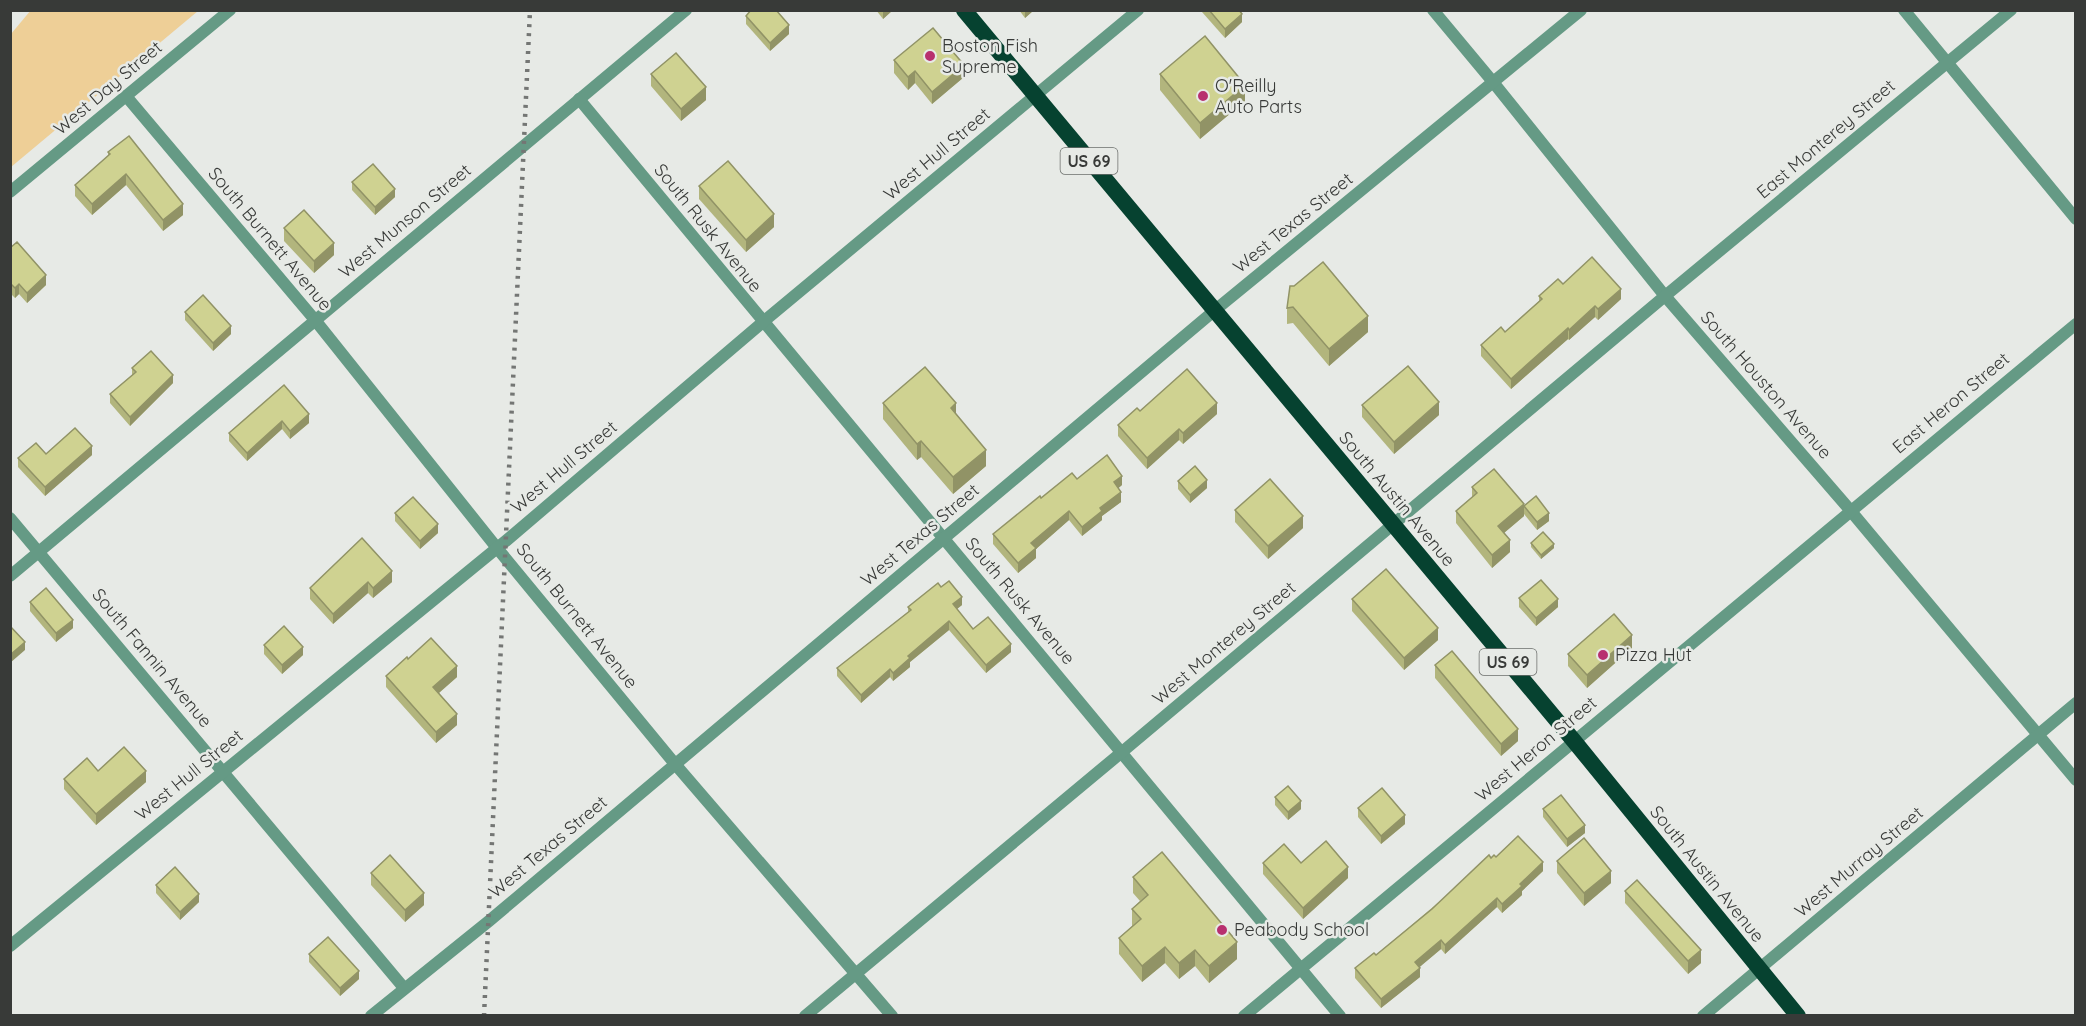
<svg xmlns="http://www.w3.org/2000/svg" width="2086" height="1026" font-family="Quicksand,sans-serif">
<rect width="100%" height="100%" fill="#e7eae6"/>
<polygon fill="#eecf97" points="31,10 198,10 198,11 11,167 11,34"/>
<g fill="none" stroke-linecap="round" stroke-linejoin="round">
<g stroke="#659a85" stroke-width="12">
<polyline points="1433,10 1493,82 1665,296 1850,510 2076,780"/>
<polyline points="1904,10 2076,219"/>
<polyline points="126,96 315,320 497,548 675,764 892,1016"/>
<polyline points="579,99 1340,1016"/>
<polyline points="10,518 404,988"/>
<polyline points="10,576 686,10"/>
<polyline points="10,946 507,540 763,322 1138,10"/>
<polyline points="805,1016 1122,752 1665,296 2011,10"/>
<polyline points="1244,1016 2076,324"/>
<polyline points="1703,1016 2076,703"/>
</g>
<g stroke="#659a85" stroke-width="12">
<polyline points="10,192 230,10"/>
<polyline points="371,1016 489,921 1214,311 1581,10"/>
</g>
<polyline stroke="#064230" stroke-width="16" points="964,10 1574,741 1798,1016"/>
<polyline stroke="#747674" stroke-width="4.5" stroke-dasharray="3 6" stroke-linecap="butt" points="484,1016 530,10"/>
</g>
<g fill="#b2b57d">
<polygon points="876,10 893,10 883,19"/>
<polygon points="1019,10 1034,10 1025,18"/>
<polygon points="1202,10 1239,10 1242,22 1225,38 1202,12"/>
<polygon points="746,16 789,34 770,51 746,24"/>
<polygon points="894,60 964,77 932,104 915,83 908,90 894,73"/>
<polygon points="651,74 706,100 681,121 651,86"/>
<polygon points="1160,74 1245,101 1200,139 1160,90"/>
<polygon points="108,152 183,215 163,231 126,185 92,215 75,196 75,185 108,156"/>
<polygon points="352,182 395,197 375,215 352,190"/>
<polygon points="699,186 774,227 746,252 699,199"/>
<polygon points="284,228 334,255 314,273 284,241"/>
<polygon points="10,248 46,285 27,303 19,294 15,298 11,294 10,295"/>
<polygon points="1563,284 1621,299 1598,320 1595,317 1569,340 1568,339 1511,389 1481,356 1481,345 1505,332 1539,301 1539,296"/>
<polygon points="1290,286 1368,332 1329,366 1293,323 1287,324 1287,308"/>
<polygon points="185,312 231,334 213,351 185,320"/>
<polygon points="132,368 173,383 130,426 110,403 110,394 132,375"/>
<polygon points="284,385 309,423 290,439 282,429 247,461 229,441 229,433"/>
<polygon points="883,403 956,415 986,466 953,494 921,457 917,460 883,419"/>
<polygon points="1362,405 1439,415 1394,454 1362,417"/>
<polygon points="1217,414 1183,444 1179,440 1147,469 1118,436 1118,425"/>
<polygon points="92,455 45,496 18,467 18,458"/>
<polygon points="1178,481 1207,488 1190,503 1178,489"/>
<polygon points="1122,485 1118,488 1121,502 1102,516 1102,520 1082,536 1069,520 1036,549 1036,558 1018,573 993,544 993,534 1041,498"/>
<polygon points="1472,487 1524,516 1504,533 1510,552 1492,568 1456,523 1456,511 1472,497"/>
<polygon points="1524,506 1549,521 1537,530 1524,514"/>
<polygon points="1235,510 1303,528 1268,559 1235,522"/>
<polygon points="395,513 438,533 420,549 395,521"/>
<polygon points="362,538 392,582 373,598 368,593 333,624 310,599 310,588"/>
<polygon points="1531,543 1554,548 1541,559 1531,547"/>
<polygon points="941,587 962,605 957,609 973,629 1011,652 986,673 949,630 910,662 910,667 893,681 890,677 861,703 837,676 837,668 908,612 908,607"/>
<polygon points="1519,598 1558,607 1536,626 1519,607"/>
<polygon points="1352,599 1438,640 1404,670 1352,611"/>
<polygon points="30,602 73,628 56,642 30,611"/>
<polygon points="264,645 303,655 282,674 264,654"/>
<polygon points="1632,648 1587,688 1568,666 1568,654"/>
<polygon points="408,659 457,677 439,693 457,725 436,743 386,687 386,676"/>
<polygon points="1435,665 1518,741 1501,756 1435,678"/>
<polygon points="98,771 146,782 96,825 64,789 64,779"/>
<polygon points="1275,797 1301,809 1288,820 1275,805"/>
<polygon points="1358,808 1405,824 1381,844 1358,817"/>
<polygon points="1543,809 1585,833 1567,847 1543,817"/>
<polygon points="1496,857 1543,871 1522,891 1522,895 1502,913 1497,907 1445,954 1441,949 1419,967 1420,977 1381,1008 1355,978 1355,968 1376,955 1491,858"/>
<polygon points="1557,861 1611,883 1584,906 1557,873"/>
<polygon points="1263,863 1301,863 1348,878 1303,919 1263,874"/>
<polygon points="371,873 424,905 405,922 371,885"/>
<polygon points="1133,877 1237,959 1209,983 1195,966 1179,979 1165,963 1142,982 1119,954 1119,938 1132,926 1132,909 1140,901 1133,893"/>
<polygon points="156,885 199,902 180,920 156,893"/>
<polygon points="1625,891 1701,963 1688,974 1625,903"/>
<polygon points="309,954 359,979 340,996 309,962"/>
</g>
<g fill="#919366">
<polygon points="883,10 893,10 883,19"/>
<polygon points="1026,10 1034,10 1025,18 1025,12"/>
<polygon points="1242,14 1242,22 1225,38 1225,29"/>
<polygon points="789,25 789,34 770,51 770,43"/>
<polygon points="964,65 964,77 932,104 932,92"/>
<polygon points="915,71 915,83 908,90 908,77"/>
<polygon points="1245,85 1245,101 1200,139 1200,123"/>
<polygon points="706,87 706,100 681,121 681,109"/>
<polygon points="126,174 126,185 92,215 92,204"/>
<polygon points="395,189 395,197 375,215 375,207"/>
<polygon points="183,204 183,215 163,231 163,220"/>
<polygon points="774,214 774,227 746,252 746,240"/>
<polygon points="334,243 334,255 314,273 314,261"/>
<polygon points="46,275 46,285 27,303 27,293"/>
<polygon points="19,284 19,294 15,298 15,288"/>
<polygon points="1621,289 1621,299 1598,320 1598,309"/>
<polygon points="1595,306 1595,317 1569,340 1569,330"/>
<polygon points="1368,316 1368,332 1329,366 1329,349"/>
<polygon points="231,326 231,334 213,351 213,343"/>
<polygon points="1568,328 1568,339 1511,389 1511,379"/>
<polygon points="173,375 173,383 130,426 130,417"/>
<polygon points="1439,402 1439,415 1394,454 1394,442"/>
<polygon points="956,403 956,420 951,408"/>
<polygon points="1217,403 1217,414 1183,444 1183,433"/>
<polygon points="309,414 309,423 290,439 290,431"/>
<polygon points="282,421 282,429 247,461 247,453"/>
<polygon points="1179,429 1179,440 1147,469 1147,458"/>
<polygon points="921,441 921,457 917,460 917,444"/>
<polygon points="92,446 92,455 45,496 45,487"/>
<polygon points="986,450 986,466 953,494 953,477"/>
<polygon points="1122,476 1122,485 1114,492 1114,482"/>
<polygon points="1207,480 1207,488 1190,503 1190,495"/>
<polygon points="1121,492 1121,502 1102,516 1102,520 1082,536 1082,527 1100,508"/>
<polygon points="1524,504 1524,516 1498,538 1498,526"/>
<polygon points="1069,511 1069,520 1036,549 1036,558 1018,573 1018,563 1031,543"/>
<polygon points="1549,513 1549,521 1537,530 1537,522"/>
<polygon points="1303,516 1303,528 1268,559 1268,546"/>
<polygon points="438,524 438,533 420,549 420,541"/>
<polygon points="1510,540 1510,552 1492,568 1492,555"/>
<polygon points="1554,544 1554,548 1541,559 1541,555"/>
<polygon points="392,571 392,582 373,598 373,588"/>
<polygon points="368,582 368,593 333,624 333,614"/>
<polygon points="962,597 962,605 953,612 953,604"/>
<polygon points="1558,599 1558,607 1536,626 1536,618"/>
<polygon points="73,620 73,628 56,642 56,633"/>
<polygon points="949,621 949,630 910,662 910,667 893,681 893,673 908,656"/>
<polygon points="1438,628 1438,640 1404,670 1404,658"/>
<polygon points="1632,635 1632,648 1587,688 1587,675"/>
<polygon points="25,642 25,650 10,663 10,655"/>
<polygon points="1011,644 1011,652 986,673 986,665"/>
<polygon points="303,647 303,655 282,674 282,665"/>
<polygon points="457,666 457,677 433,698 433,687"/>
<polygon points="890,669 890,677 861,703 861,695"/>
<polygon points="457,714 457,725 436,743 436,732"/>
<polygon points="1518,729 1518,741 1501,756 1501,744"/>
<polygon points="146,771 146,782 96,825 96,814"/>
<polygon points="1301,801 1301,809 1288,820 1288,812"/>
<polygon points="1405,815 1405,824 1381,844 1381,836"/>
<polygon points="1585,825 1585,833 1567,847 1567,839"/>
<polygon points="1543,862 1543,871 1522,891 1522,895 1502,913 1502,904 1520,884"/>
<polygon points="1348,867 1348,878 1303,919 1303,908"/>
<polygon points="1611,871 1611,883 1584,906 1584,893"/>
<polygon points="424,893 424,905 405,922 405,910"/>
<polygon points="199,894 199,902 180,920 180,912"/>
<polygon points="1497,898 1497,907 1445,954 1445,945"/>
<polygon points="1441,940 1441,949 1415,971 1415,962"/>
<polygon points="1237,942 1237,959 1209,983 1209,966"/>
<polygon points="1165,947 1165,963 1142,982 1142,966"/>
<polygon points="1195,950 1195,966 1179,979 1179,963"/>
<polygon points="1701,950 1701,963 1688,974 1688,961"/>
<polygon points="1420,968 1420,977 1381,1008 1381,999"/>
<polygon points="359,971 359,979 340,996 340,988"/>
</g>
<g fill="#cfd291" stroke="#919366" stroke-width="1.5">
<polygon points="751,10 776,10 789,25 770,43 746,16"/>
<polygon points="1209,10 1239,10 1242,14 1225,29"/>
<polygon points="933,28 964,65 932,92 915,71 908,77 894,60"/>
<polygon points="1205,36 1245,85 1200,123 1160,74"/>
<polygon points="676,53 706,87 681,109 651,74"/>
<polygon points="129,136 183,204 163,220 126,174 92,204 75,185 110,154 108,152"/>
<polygon points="728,161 774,214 746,240 699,186"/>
<polygon points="373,164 395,189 375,207 352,182"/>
<polygon points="304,210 334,243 314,261 284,228"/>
<polygon points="17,242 46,275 27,293 19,284 15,288 11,284 10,285 10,248"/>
<polygon points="1592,257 1621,289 1598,309 1595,306 1569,330 1568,328 1511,379 1481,345 1501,327 1505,332 1542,299 1539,296 1558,279 1563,284"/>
<polygon points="1323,262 1368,316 1329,349 1293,307 1287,308 1290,286 1294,286"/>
<polygon points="203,295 231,326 213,343 185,312"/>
<polygon points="151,351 173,375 130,417 110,394 136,372 132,368"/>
<polygon points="1408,366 1439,402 1394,442 1362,405"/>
<polygon points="925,367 956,403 951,408 986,450 953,477 921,441 917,444 883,403"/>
<polygon points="1187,369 1217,403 1183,433 1179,429 1147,458 1118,425 1137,408 1140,411"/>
<polygon points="284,385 309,414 290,431 282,421 247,453 229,433"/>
<polygon points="75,428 92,446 45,487 18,458 36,443 46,454"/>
<polygon points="1107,455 1122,476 1114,482 1121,492 1100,508 1102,511 1082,527 1069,511 1031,543 1036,548 1018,563 993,534 1040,496 1041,498 1072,473 1077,479"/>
<polygon points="1195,466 1207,480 1190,495 1178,481"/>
<polygon points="1494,469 1524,504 1498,526 1510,540 1492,555 1456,511 1477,493 1472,487"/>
<polygon points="1270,479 1303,516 1268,546 1235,510"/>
<polygon points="1536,496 1549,513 1537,522 1524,506"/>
<polygon points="413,497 438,524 420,541 395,513"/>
<polygon points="1543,532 1554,544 1541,555 1531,543"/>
<polygon points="362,538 392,571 373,588 368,582 333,614 310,588"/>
<polygon points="1386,569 1438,628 1404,658 1352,599"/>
<polygon points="1541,580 1558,599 1536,618 1519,598"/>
<polygon points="949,581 962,597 953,604 973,629 988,617 1011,644 986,665 949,621 908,656 910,658 893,673 890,669 861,695 837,668 911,610 908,607 938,583 941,587"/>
<polygon points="46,588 73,620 56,633 30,602"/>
<polygon points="1614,614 1632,635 1587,675 1568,654"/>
<polygon points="10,626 25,642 10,655"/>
<polygon points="284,626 303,647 282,665 264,645"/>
<polygon points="431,638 457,666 433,687 457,714 436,732 386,676 407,657 408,659"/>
<polygon points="1452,651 1518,729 1501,744 1435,665"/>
<polygon points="124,747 146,771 96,814 64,779 87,758 98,771"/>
<polygon points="1288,786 1301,801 1288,812 1275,797"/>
<polygon points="1382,788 1405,815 1381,836 1358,808"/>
<polygon points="1561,795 1585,825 1567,839 1543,809"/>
<polygon points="1518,836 1543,862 1520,884 1522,886 1502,904 1497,898 1445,945 1441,940 1415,962 1420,968 1381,999 1355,968 1374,953 1376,955 1432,909 1489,855 1491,858 1494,855 1496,857"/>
<polygon points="1584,838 1611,871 1584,893 1557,861"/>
<polygon points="1326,841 1348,867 1303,908 1263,863 1284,844 1301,863"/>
<polygon points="1162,852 1237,942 1209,966 1195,950 1179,963 1165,947 1142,966 1119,938 1141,919 1132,909 1148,895 1133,877"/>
<polygon points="390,855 424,893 405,910 371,873"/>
<polygon points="175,867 199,894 180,912 156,885"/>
<polygon points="1637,880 1701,950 1688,961 1625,891"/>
<polygon points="328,937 359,971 340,988 309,954"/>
</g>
<g fill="#b8306f" stroke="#e7eae6" stroke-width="2">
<circle cx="930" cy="56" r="6"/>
<circle cx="1203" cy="96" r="6"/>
<circle cx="1603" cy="655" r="6"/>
<circle cx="1222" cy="930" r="6"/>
</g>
<g text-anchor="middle" stroke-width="5" stroke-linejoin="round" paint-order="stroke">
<g fill="#e7eae6" stroke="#6c6f6c" stroke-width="1.5">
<rect x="1060.5" y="148" width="57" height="26" rx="4.5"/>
<rect x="1479.5" y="649" width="57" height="26" rx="4.5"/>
</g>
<g font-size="16" font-weight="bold" fill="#383a38">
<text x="1089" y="167">US 69</text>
<text x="1508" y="668">US 69</text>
</g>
<g font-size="18" fill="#383a38" stroke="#e7eae6" text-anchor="start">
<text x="942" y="52">Boston Fish<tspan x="942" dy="21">Supreme</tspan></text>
<text x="1215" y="92">O'Reilly<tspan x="1215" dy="21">Auto Parts</tspan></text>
<text x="1615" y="661">Pizza Hut</text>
<text x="1234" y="936">Peabody School</text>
</g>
<g font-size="18" fill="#383a38" stroke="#e7eae6">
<text transform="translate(108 88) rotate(-40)" y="6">West Day Street</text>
<text transform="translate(1826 139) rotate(-40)" y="6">East Monterey Street</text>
<text transform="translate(937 154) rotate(-40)" y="6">West Hull Street</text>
<text transform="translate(405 221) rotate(-40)" y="6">West Munson Street</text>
<text transform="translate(1293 223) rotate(-39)" y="6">West Texas Street</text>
<text transform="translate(708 228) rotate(51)" y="6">South Rusk Avenue</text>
<text transform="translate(270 239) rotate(50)" y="6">South Burnett Avenue</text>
<text transform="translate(1766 385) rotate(49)" y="6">South Houston Avenue</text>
<text transform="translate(1951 403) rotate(-40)" y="6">East Heron Street</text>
<text transform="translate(564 467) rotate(-40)" y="6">West Hull Street</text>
<text transform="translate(1397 499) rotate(50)" y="6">South Austin Avenue</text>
<text transform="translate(920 535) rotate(-40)" y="6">West Texas Street</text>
<text transform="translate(1020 601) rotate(50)" y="6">South Rusk Avenue</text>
<text transform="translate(577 616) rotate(51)" y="6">South Burnett Avenue</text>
<text transform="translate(1224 643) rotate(-40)" y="6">West Monterey Street</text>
<text transform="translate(152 658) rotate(50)" y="6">South Fannin Avenue</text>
<text transform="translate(1536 749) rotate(-40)" y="6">West Heron Street</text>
<text transform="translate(189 775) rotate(-39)" y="6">West Hull Street</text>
<text transform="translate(548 847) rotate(-40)" y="6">West Texas Street</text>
<text transform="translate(1859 862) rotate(-40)" y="6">West Murray Street</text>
<text transform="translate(1707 874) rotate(51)" y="6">South Austin Avenue</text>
</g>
</g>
<rect width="2086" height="1026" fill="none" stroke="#383a38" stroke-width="24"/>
</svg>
